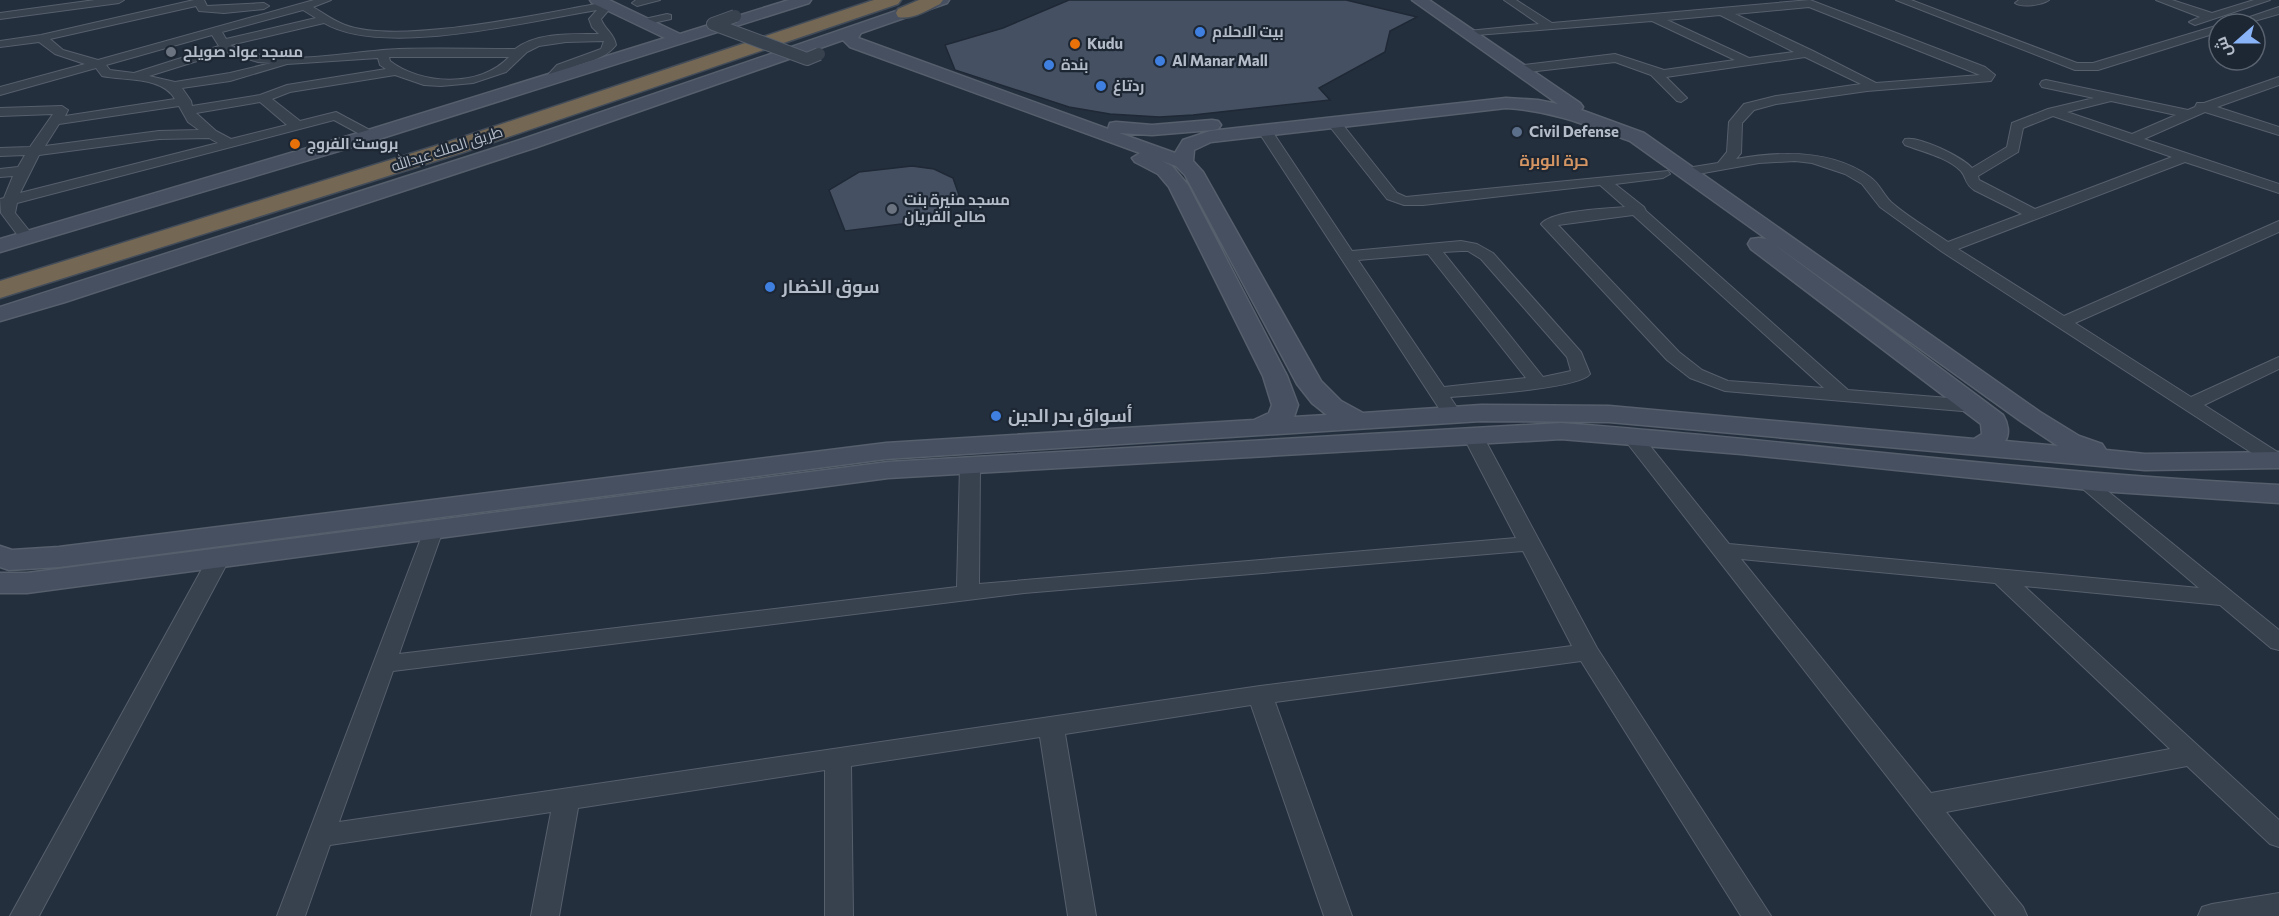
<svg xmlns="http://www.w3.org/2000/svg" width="2279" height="916" font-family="Commissioner,Cairo,sans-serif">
<rect width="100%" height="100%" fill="#242f3e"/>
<g fill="#455162" stroke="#1f2835" stroke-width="1.5">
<polygon points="1069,0 1346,0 1417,17 1390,31 1385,52 1319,88 1330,100 1193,115 1159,117 1110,114 1069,107 955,70 945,45 1003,28"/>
<polygon points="912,166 934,169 953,178 960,198 934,220 845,231 829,190 859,172"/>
</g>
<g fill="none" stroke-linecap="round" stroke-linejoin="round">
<g stroke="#565f6c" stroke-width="2">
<g id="street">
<polygon points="95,0 124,0 119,3 0,19 0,13"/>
<path d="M194,0H204L207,6L264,3L269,6L264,9L224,13L199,11L196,6L50,39L63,50L98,60L314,0H331L313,7C323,13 334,21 345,25C401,46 546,12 608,2L613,5L601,19C605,30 614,33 616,45C604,61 583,61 567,70C561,73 558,79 551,82L545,78L557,65L601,49L604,41L566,42L539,46L527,52L506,72L473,83L441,86L424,85L395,75L290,92L272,99L300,121L336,112L379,135L372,139L367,138L334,120L17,203L15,213L35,238L27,243L22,241L1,213L0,199L4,198L13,176L0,177V169L18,167L25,155L0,156V148L30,147L53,114L0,116V108L62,106L68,110L65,116L175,99C162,76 125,81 102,76L96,68L0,95V87L85,64L55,54L39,42L0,47V41L41,35ZM303,10L316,18L226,39L222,32ZM597,10L589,19L592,27L599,34C572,34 537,32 515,49C476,49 438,48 399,49C345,51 280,70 230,45L324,23C383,58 529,21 597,10ZM212,35L219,46L134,73L110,70L106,65ZM226,52L258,62L271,63L230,73L175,82L149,76ZM389,57H509C480,88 421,85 390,61ZM378,58L380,65L386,69L287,85L260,95L192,106L191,101L182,88L230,81L287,64ZM260,102L287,125L231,139L216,131L196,113ZM179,106L188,122L199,130L159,131L45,146L59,124ZM209,138L218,143L20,193L39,155L159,139Z"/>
<polygon points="636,0 660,0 637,6 632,3"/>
<path d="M1504,0H1516L1552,23L1810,0L1985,67L1995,75L1991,81L1867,91L1776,104L1754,110L1742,123L1741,153L1736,159C1780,151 1831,149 1870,177C1879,183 1883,194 1891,202C1908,217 1929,229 1948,242L2022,214L1974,190C1964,183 1967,178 1961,171C1947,157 1923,152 1905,145L1903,142L1905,139C1920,136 1962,157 1972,168L2007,147L2012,123L2048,109L2094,98L2042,87L2040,84L2042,81L2046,80L2188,110L2195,107L2197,103H2204L2279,77V85L2217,107L2279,127V135L2205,112L2144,139L2279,184V193L2185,162L1958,249L2064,316L2279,221V232L2075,323L2191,397L2279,357V369L2204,405L2279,453V465L2269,464L1941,251L1880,207L1862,184L1845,174L1812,163L1795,161L1759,163L1687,176L1680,172L1687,168L1718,163L1727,152L1729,122L1744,104L1776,96L1861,84L1805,57L1666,77L1687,98L1681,102L1677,101L1651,75L1615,62L1519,73L1513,69L1515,66L1615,54L1664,70L1735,60L1652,21L1464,36V32L1468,31L1539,24ZM1809,7L1980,75L1876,83L1813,51L1735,14ZM1720,15L1794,52L1749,58L1667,20ZM2111,101L2176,115L2132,134L2067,112ZM2053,116L2172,157L2035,209L1979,180L1978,176L2018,152L2023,128Z"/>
<polygon points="1896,0 1911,0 2077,63 2093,63 2219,25 2219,32 2098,70 2075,70"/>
<path d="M2019,0H2049C2042,5 2022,8 2015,3Z"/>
<polygon points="2156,0 2172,0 2212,13 2254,0 2270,0 2195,25 2189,22 2200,17"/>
<polygon points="2279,7 2279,14 2247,23 2241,20"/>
<polygon points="667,14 671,15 671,19 644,25 638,22 640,20"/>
<path d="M1334,119L1339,120L1397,193L1406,197L1668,171L1670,174L1663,178L1615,184L1644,207L1646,211L1848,390L1974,400L1981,402L1983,406L1981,410L1974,412L1725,391L1690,378L1667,360L1541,224C1553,210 1605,209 1625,207L1600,185L1423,205H1404L1387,199L1327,123ZM1633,215L1824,388L1728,381L1702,370L1679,352L1558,225Z"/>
<path d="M1265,127L1270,128L1352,251L1461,241L1477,244L1493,253L1581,352L1590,374C1579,389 1474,395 1450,397L1462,415L1460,419H1446L1258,131ZM1461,251H1468L1481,259L1567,357L1571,371L1543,377L1443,252ZM1428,254L1526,378L1444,387L1358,260Z"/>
<path d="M1631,429L1638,431L1729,544L2199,588L2077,484L2080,480L2087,478L2094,480L2279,630V650L2271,648L2220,605L2024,586L2279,820V847L2270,844L2187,766L1946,812L2023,907L2027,916H1996L1624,439L1621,435L1624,431ZM1741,559L1995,583L2170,749L1931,793Z"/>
<path d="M1473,430L1480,432L1483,436L1597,648L1771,916H1741L1581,661L1275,702L1352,916H1324L1251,705L1065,734L1096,916H1068L1040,737L851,766L853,916H825V770L578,808L559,916H531L551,812L330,845L305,916H277L426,525L433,523L440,525L443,530L399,654L957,587L960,466L963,462H977L980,466L979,584L1516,538L1463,436L1466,432ZM1523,551L1572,646L1260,686L339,822L393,671L1024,593Z"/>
<polygon points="219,551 227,553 230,558 39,916 10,916 208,558 211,553"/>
<polygon points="2279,893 2279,916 2198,916 2202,907 2212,904"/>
</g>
</g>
<g stroke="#565f6c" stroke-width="3">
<g id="secondary">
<polygon points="590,0 609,0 680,34 789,0 811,0 809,3 379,139 0,252 0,239 365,131 665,38 592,3"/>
<path d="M928,0H949L947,3L861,33L858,38L1108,129L1110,123L1116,122L1152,125L1212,120L1218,121L1221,125L1218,129L1212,130L1152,135L1119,133L1175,153L1183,140L1210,131L1506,98L1538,100L1558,104L1412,0H1429L1580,103L1583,107L1581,110L1644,133L2040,412L2079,436L2102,444L2106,450L2145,454L2279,452V468L2145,470L1609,422L1481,421L886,459L59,567L9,570L0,567V546L12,550L59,547L886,443L1254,420L1269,413L1272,405L1263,376L1169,187L1158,174L1135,162L1132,158L1140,153L850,47L843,40L537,147L65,302L0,321V307L523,139ZM1506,108C1554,111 1586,125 1630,141L2022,422L2058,446L2005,441C2010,434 2008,423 2003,415L1767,239L1759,238L1751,239L1748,244L1751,249L1981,424L1982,434L1974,439L1609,406L1481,405L1363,413L1341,401L1321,381L1203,172L1193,161L1194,150L1211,142ZM1162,161L1176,166L1185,175L1297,384L1312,403L1327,415L1294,417L1298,405L1287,376L1188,185L1172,166Z"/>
<path d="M1561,423C1801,441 2039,474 2279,485V503L2099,491L1741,454L1561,439L888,478L27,593H0V573H27L888,462Z"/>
</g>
</g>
<g stroke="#434c59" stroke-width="3">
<g id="highway">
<polygon points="874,0 901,0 898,4 461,153 0,298 0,281 445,143"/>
<path d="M919,0H943L940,4C928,10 912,20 898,17L896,13L898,9Z"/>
</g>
</g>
<use href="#street" fill="#38414e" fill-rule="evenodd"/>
<use href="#secondary" fill="#465061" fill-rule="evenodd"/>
<use href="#highway" fill="#746855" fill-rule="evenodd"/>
<g stroke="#565f6c" stroke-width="14" stroke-linecap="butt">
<polyline id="street-bridge" points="735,16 713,24 807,59 819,54"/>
</g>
<use href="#street-bridge" stroke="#38414e" stroke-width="12"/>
</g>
<g fill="#3f7fe0" stroke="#1d2633" stroke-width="2">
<circle cx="1200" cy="32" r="6"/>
<circle cx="1160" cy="61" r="6"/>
<circle cx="1049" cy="65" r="6"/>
<circle cx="1101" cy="86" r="6"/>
<circle cx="770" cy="287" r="6"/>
<circle cx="996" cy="416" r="6"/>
</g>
<g fill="#e8710a" stroke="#1d2633" stroke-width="2">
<circle cx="1075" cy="44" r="6"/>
<circle cx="295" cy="144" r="6"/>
</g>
<g fill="#6b7280" stroke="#1d2633" stroke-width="2">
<circle cx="171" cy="52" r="6"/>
<circle cx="892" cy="209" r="6"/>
</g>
<circle fill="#5c6f8a" stroke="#1d2633" stroke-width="2" cx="1517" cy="132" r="6"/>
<g text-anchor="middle" stroke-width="4.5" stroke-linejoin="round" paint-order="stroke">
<g font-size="15" font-weight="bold" fill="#b4bcc9" stroke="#1d2633" text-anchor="start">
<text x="1212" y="37">بيت الاحلام</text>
<text x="1087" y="49">Kudu</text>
<text x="183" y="57">مسجد عواد صويلح</text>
<text x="1172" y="66">Al Manar Mall</text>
<text x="1061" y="70">بندة</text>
<text x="1113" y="91">ردتاغ</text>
<text x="1529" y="137">Civil Defense</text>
<text x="307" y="149">بروست الفروج</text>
<text x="904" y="205">مسجد منيرة بنت<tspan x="904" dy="17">صالح الفريان</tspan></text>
</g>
<g font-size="15" fill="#b4bcc9" stroke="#1d2633">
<text transform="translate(447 149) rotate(-18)" y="5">طريق الملك عبدالله</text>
</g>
<g font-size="16" font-weight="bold" fill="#d59563" stroke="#1d2633">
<text x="1554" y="166">حرة الوبرة</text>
</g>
<g font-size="18" font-weight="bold" fill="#b4bcc9" stroke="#1d2633" text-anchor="start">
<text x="782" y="293">سوق الخضار</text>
<text x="1008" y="422">أسواق بدر الدين</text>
</g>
</g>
<g transform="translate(2237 42) rotate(249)"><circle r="28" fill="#1d2633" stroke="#59626f" stroke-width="1.5"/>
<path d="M0-4.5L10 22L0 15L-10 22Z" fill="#8ab4f8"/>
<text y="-9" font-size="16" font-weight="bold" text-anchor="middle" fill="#b4bcc9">ش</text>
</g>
</svg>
